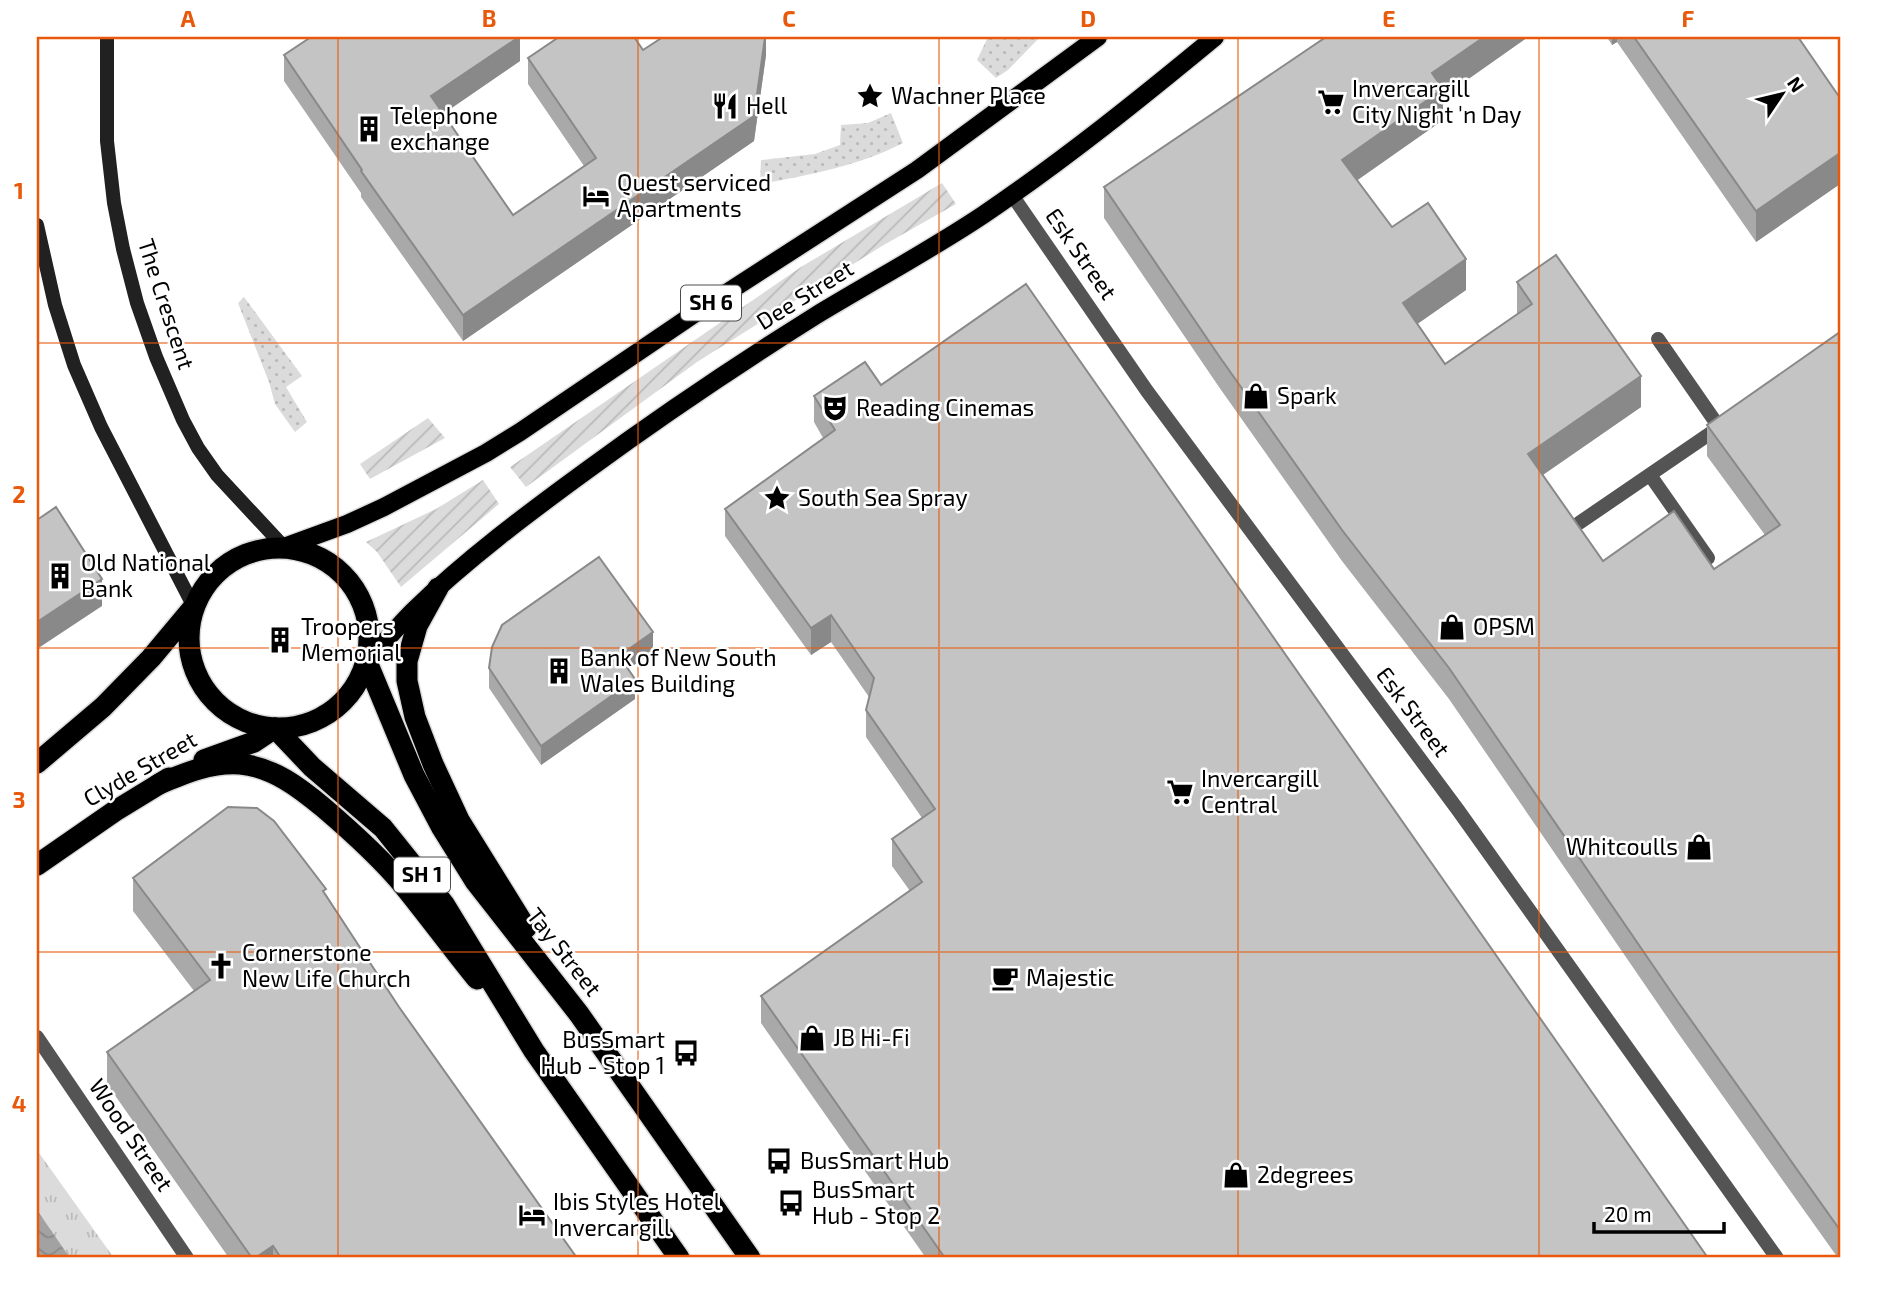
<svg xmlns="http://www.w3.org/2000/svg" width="1877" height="1295" font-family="'Exo 2',sans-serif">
<defs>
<pattern id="grass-dots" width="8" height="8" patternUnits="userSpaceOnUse" patternTransform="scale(1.75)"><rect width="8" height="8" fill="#dbdbdb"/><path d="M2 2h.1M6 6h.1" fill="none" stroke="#bababa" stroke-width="1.8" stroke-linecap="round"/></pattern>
<pattern id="park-tufts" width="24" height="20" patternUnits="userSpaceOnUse" patternTransform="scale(1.75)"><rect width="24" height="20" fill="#dbdbdb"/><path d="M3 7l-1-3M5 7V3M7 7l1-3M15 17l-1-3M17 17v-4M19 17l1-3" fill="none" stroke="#bababa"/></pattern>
<pattern id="garden-furrows" width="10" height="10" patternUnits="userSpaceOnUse" patternTransform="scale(1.75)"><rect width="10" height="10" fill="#dbdbdb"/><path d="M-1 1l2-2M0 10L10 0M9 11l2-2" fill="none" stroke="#bababa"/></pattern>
<pattern id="water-waves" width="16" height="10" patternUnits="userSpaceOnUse" patternTransform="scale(1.75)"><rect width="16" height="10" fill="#a2a2a2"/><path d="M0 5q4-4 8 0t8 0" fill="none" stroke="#8a8a8a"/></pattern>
</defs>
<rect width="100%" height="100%" fill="#fff"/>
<g fill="url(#grass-dots)">
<polygon points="988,37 1040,37 1008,70 996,78 977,60"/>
<path d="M891,113L903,143C858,166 810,175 760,184L761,160L815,154L840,145L841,125L868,123Z"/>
<polygon points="244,297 302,376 286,387 307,422 295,432 275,404 269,382 238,303"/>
</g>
<polygon fill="url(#park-tufts)" points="37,1150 114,1258 37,1258"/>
<g fill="url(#garden-furrows)">
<polygon points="942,183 956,204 882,246 697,362 526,487 510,467 801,267"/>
<polygon points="428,418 445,438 370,479 360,464"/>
<polygon points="483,480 499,504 401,587 377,552 366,542 436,509"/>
</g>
<polygon fill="url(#water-waves)" points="37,1210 70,1258 37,1258"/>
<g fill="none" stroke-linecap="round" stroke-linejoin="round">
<g stroke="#dbdbdb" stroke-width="21">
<g id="primary">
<polyline points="284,547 347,524 384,507 486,453 520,432 697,312 917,170 1098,37"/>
<path d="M367,662C382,645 397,627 413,611C467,559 527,514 586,471C661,416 737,365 815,316C871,282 929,251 983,215C1064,160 1140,99 1215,37"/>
</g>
</g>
<g stroke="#dbdbdb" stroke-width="24">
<g id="highway">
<circle cx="279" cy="638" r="90"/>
<polyline points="438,588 417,626 407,661 407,681 415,717 433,764 459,820 526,928"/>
<polyline points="367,662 414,775 442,828 475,881 579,1014 750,1258"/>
<polyline points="275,728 312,767 383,828 444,904 534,1051 679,1258"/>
<polyline points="204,760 254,742 275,728"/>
<polyline points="37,763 103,707 151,658 192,609"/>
<path d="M159,784C185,773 211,762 240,764C273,767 300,788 324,808C352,832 381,858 404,886C429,917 452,948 477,979"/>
<polyline points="37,865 115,811 169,778"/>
</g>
</g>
<g stroke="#545454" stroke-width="14">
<polyline points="1658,339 1719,427"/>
<polyline points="1650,475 1708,558"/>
<polyline points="1579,523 1721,426"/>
</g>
<g stroke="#545454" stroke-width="14">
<polyline points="1012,195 1147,391 1458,810 1777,1258"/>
<polyline points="37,1037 187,1258"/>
</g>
<g stroke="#212121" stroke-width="14">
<polyline points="107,37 107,141 114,203 123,249 137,303 156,357 183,420 198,448 217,475 284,547"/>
<polyline points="37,225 55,305 74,365 101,427 194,607"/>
</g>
<use href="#primary" stroke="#000" stroke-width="18"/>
<use href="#highway" stroke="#000" stroke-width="21"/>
</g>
<g fill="#a9a9a9">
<polygon points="520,37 520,61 443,114 513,215 584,166 528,84 528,58 643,50 766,37 766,55 754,141 463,341 361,197 361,193 284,81 284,55"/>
<polygon points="1607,37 1798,37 1840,98 1840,184 1756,242 1617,42 1612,45"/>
<polygon points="1443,97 1443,120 1357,180 1392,227 1466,290 1417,324 1445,364 1517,314 1517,282 1641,407 1543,475 1603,561 1714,569 1765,535 1707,456 1707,425 1840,332 1840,1258 1838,1258 1678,1033 1449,699 1342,561 1219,387 1104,218 1104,187"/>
<polygon points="881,385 1708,1258 926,1258 761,1023 761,996 910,891 892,866 892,839 922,818 866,737 866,710 869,697 831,642 811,655 725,536 725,509 823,438 814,422 814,396"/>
<polygon points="653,652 628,669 635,699 541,765 489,688 489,668"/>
<polygon points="133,878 326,894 399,1007 577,1258 229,1258 107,1084 107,1052 194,991 133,911"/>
</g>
<g fill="#898989">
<polygon points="519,37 520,37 520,61 431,122 431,96"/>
<polygon points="765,37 766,37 766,55 754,141 463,341 463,315"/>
<polygon points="1484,37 1528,37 1443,97 1443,120 1342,191 1342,160 1432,73"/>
<polygon points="1612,37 1617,37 1617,42 1612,45"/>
<polygon points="1840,153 1840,184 1756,242 1756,211"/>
<polygon points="1466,259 1466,290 1403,334 1403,303"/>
<polygon points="1641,376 1641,407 1528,485 1528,454"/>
<polygon points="102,579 102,606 37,649 37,622"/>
<polygon points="831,615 831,642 811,655 811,628"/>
<polygon points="653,632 653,652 619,675 619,656"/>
<polygon points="635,679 635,699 541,765 541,746"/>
<polygon points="273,1246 273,1258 255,1258"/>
</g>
<g fill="#c4c4c4" stroke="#898989" stroke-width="2">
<polygon points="311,37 519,37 431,96 513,215 596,158 528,58 559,37 634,37 643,50 663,37 765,37 754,116 463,315 361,171 362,170 284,55"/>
<polygon points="1326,37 1484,37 1432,73 1443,89 1342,160 1392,227 1428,203 1466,259 1403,303 1445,364 1532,304 1517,282 1556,255 1641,376 1528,454 1603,561 1674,511 1714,569 1780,525 1707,425 1840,332 1840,1230 1678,1002 1449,668 1342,530 1219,356 1104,187"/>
<polygon points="1634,37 1798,37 1840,98 1840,153 1756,211"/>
<polygon points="1026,284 1708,1258 945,1258 761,996 922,882 892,839 935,809 866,710 874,678 831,615 811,628 725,509 835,430 814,396 865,362 881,385"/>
<polygon points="56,507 102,579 37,622 37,520"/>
<polygon points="599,557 653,632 619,656 635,679 541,746 489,668 492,647 502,625"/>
<polygon points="228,807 257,808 274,821 326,889 323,891 399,1007 577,1258 281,1258 273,1246 255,1258 252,1258 107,1052 210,980 133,878"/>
</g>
<path fill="none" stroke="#e8590c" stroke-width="2" stroke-opacity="0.55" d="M338,37V1258M638,37V1258M939,37V1258M1238,37V1258M1539,37V1258M37,343H1840M37,648H1840M37,952H1840"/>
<defs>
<g id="sight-bare" transform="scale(2.1)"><path d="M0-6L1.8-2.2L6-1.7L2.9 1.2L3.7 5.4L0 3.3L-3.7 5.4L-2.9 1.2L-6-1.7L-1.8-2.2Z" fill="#000" stroke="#fff" stroke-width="2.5" paint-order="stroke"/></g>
<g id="supermarket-bare" transform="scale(2.1)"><path d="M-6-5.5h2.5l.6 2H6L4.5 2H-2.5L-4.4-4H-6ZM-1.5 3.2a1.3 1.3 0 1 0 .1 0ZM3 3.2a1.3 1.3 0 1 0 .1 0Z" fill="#000" stroke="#fff" stroke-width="2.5" paint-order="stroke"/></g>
<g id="restaurant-bare" transform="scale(2.1)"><path d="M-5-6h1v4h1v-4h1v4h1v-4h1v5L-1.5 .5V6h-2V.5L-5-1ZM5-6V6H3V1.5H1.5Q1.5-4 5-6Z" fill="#000" stroke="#fff" stroke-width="2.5" paint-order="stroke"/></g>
<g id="building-bare" transform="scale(2.1)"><path d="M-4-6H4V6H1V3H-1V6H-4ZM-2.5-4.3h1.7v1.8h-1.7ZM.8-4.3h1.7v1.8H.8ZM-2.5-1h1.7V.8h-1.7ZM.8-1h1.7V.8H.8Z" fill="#000" stroke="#fff" stroke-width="2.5" paint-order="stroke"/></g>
<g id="hotel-bare" transform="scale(2.1)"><path d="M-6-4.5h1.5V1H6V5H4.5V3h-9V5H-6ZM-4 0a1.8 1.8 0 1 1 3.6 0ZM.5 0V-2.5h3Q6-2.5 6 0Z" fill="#000" stroke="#fff" stroke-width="2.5" paint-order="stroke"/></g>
<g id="shop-bare" transform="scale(2.1)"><path d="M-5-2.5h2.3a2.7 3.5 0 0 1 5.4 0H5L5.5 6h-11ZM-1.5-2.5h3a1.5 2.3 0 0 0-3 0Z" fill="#000" stroke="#fff" stroke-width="2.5" paint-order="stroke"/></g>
<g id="theatre-bare" transform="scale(2.1)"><path d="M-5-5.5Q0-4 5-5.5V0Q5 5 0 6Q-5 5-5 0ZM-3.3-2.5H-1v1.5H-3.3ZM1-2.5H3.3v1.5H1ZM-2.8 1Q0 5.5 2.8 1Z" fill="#000" stroke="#fff" stroke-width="2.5" paint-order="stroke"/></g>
<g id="church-bare" transform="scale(2.1)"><path d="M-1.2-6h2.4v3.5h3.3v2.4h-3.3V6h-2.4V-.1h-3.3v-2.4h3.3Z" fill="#000" stroke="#fff" stroke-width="2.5" paint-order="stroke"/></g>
<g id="cafe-bare" transform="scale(2.1)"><path d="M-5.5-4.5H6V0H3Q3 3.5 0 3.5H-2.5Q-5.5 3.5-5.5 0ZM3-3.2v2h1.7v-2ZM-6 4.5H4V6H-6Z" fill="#000" stroke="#fff" stroke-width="2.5" paint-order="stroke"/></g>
<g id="bus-bare" transform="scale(2.1)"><path d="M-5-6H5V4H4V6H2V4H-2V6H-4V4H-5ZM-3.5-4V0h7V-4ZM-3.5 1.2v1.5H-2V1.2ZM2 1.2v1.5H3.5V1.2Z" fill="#000" stroke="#fff" stroke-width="2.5" paint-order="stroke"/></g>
</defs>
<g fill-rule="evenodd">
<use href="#sight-bare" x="870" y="96"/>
<use href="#supermarket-bare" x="1331" y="102"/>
<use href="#restaurant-bare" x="725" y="106"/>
<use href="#building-bare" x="369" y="129"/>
<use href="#hotel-bare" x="596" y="196"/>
<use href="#shop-bare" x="1256" y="396"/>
<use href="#theatre-bare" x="835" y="408"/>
<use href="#sight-bare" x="777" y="498"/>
<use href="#building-bare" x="60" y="576"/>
<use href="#shop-bare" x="1452" y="627"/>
<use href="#building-bare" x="280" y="640"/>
<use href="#building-bare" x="559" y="671"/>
<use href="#supermarket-bare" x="1180" y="792"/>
<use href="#shop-bare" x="1699" y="847"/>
<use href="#church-bare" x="221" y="966"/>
<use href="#cafe-bare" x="1005" y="978"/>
<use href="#shop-bare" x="812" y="1038"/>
<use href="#bus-bare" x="686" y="1053"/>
<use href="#bus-bare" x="779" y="1161"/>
<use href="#shop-bare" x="1236" y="1175"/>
<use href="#bus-bare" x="791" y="1203"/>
<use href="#hotel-bare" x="532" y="1215"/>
</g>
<g text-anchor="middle" stroke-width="5" stroke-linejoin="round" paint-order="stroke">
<g fill="#fff" stroke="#4c4c4c" stroke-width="2">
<rect x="681" y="285.5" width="60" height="35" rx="5"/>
<rect x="394" y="857.5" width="56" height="35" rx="5"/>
</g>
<g font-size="21" font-weight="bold" fill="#000">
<text x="711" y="310">SH 6</text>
<text x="422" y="882">SH 1</text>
</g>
<g font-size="23" fill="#000" stroke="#fff" text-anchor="start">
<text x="1352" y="97">Invercargill<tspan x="1352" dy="26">City Night 'n Day</tspan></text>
<text x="891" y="104">Wachner Place</text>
<text x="746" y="114">Hell</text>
<text x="390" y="124">Telephone<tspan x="390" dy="26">exchange</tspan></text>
<text x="617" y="191">Quest serviced<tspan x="617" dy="26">Apartments</tspan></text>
<text x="1277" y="404">Spark</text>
<text x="856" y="416">Reading Cinemas</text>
<text x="798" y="506">South Sea Spray</text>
<text x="81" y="571">Old National<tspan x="81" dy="26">Bank</tspan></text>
<text x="301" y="635">Troopers<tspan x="301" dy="26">Memorial</tspan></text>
<text x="1473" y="635">OPSM</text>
<text x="580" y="666">Bank of New South<tspan x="580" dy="26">Wales Building</tspan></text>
<text x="1201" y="787">Invercargill<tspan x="1201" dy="26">Central</tspan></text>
<text x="1678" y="855" text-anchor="end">Whitcoulls</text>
<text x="242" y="961">Cornerstone<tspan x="242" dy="26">New Life Church</tspan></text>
<text x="1026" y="986">Majestic</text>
<text x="833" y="1046">JB Hi-Fi</text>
<text x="665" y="1048" text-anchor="end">BusSmart<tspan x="665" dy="26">Hub - Stop 1</tspan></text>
<text x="800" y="1169">BusSmart Hub</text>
<text x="1257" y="1183">2degrees</text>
<text x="812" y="1198">BusSmart<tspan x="812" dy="26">Hub - Stop 2</tspan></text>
<text x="553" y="1210">Ibis Styles Hotel<tspan x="553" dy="26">Invercargill</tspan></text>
</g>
<g font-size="23" fill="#000" stroke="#fff">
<text transform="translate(1081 254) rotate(55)" y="8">Esk Street</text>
<text transform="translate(805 295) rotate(-32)" y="8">Dee Street</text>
<text transform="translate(166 304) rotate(72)" y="8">The Crescent</text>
<text transform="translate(1413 712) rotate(53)" y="8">Esk Street</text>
<text transform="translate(140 769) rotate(-30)" y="8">Clyde Street</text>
<text transform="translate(564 952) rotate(52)" y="8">Tay Street</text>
<text transform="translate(131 1135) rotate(56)" y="8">Wood Street</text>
</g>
</g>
<rect width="1877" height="1295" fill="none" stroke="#ffffff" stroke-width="77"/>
<g transform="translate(1782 94) rotate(55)" stroke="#ffffff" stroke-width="5" paint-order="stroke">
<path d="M0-5L12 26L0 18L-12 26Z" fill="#000000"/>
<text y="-10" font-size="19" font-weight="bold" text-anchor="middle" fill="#000000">N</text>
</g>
<path d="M1594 1222v10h130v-10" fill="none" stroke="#000000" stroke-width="3.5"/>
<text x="1604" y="1222" font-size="21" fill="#000000" stroke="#ffffff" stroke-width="5" paint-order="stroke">20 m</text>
<rect x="38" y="38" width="1801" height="1218" fill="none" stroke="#e8590c" stroke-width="2.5"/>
<g font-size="23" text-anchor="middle" font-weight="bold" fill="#e8590c">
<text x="188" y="27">A</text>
<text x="489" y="27">B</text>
<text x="789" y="27">C</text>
<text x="1088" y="27">D</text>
<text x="1389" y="27">E</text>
<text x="1688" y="27">F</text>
<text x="19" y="199">1</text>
<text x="19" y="503">2</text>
<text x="19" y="808">3</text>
<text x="19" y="1112">4</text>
</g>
</svg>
